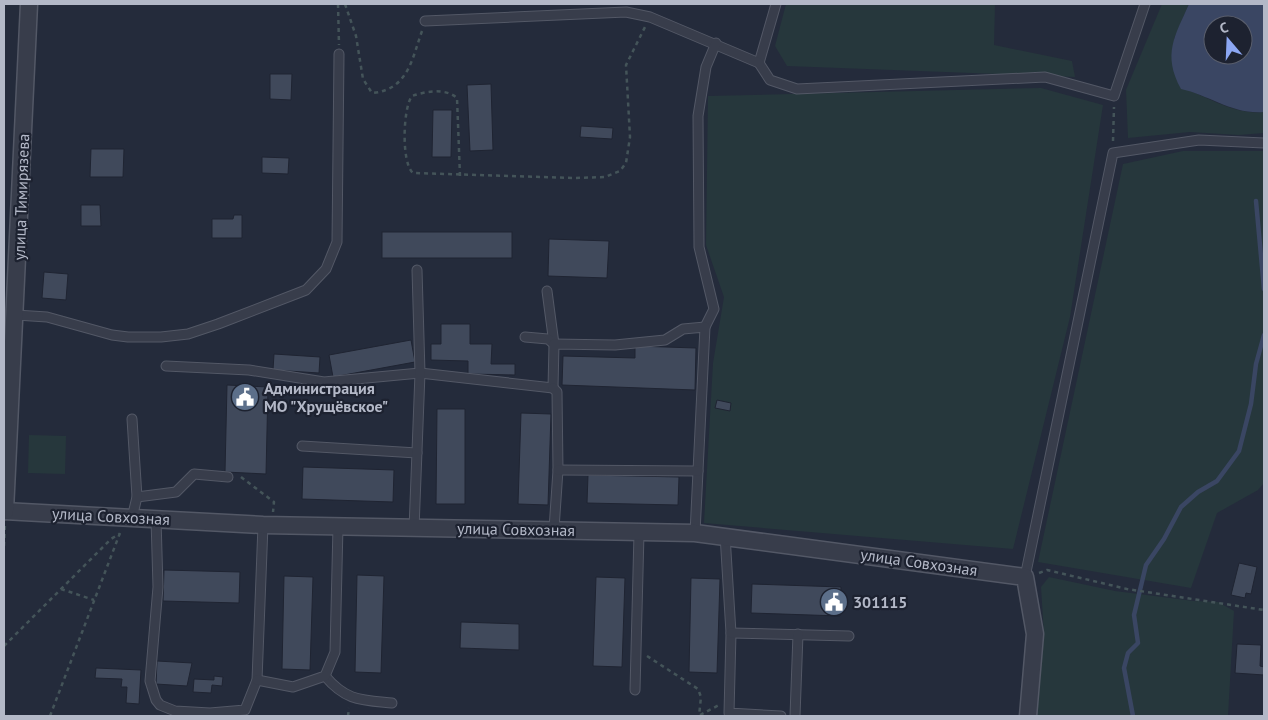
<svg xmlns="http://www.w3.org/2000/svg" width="1268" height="720" font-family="'PT Sans',sans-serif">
<rect width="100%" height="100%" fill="#242b3b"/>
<g fill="#26373c">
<polygon points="786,4 995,4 994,45 1072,61 1075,77 787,66 775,46"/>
<path d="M1162,4H1189L1174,39L1188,90C1213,100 1237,115 1264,112V133L1239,135L1190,132L1128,138L1126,90Z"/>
<polygon points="1041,88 1103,105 1070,317 1013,549 704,523 713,363 724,297 706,245 708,96"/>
<polygon points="1183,151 1264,151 1264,483 1258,490 1217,513 1191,588 1038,562 1123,164"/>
<polygon points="29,435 66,436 65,474 28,473"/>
<polygon points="1049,577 1115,591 1194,601 1218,602 1234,611 1228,716 1035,716 1044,635 1041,587"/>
</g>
<path fill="#3a4663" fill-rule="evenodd" d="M1189,4H1264V112C1234,115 1209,95 1181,89C1162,54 1175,36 1189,4ZM1213,25H1243V55H1213Z"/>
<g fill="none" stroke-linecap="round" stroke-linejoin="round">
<g stroke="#3a4663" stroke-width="4.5">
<polyline points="1256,201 1264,289"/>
<polyline points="1133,716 1124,668 1128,653 1138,643 1134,615 1146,565 1164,539 1181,507 1198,492 1217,481 1239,451 1251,404 1256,364 1264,335"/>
</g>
</g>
<g fill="#40495b" stroke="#1f2432">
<polygon points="270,74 292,74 291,100 270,99"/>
<polygon points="491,84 493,150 470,151 467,85"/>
<polygon points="433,110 452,110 451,157 432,157"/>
<polygon points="581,126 613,128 612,139 580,137"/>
<polygon points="91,149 124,149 123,177 90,177"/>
<polygon points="262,157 289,158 288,174 262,173"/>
<polygon points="81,205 100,205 101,226 81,226"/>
<polygon points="234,215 242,215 242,238 212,238 212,219 233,219"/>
<rect x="382" y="232" width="130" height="26"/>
<polygon points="549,239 609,241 607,278 548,276"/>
<polygon points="44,272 68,274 66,300 42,298"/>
<polygon points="441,324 470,324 470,344 492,344 491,364 515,364 515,375 468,374 468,361 431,360 431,344 441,344"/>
<polygon points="411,340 415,362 333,377 329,355"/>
<polygon points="635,346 696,348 695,390 562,385 563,356 635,358"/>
<polygon points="274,354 320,357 319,373 273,370"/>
<polygon points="227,385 268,387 266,474 225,472"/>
<polygon points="717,400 731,403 730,411 715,408"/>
<polygon points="437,409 465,409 465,504 436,504"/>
<polygon points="521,413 551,414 548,505 518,504"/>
<polygon points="303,467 394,470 393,502 302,499"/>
<polygon points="588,475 679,477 678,505 587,503"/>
<polygon points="1239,563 1257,567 1251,594 1246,593 1245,598 1231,595"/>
<polygon points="164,570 240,572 239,603 163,601"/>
<polygon points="357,575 384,576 381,673 355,672"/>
<polygon points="284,576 313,577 310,670 282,669"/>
<polygon points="596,577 625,578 622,667 593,666"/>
<polygon points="691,578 720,579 717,673 689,672"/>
<polygon points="752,584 841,587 840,616 751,613"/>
<polygon points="461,622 519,624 519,650 460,648"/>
<polygon points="1237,644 1261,645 1260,666 1264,667 1264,675 1235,673"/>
<polygon points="157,661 192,663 187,686 156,684"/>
<polygon points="96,668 141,670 139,704 126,703 127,687 121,687 122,679 95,678"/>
<polygon points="214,676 223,677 222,686 212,685 211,693 193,692 194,679 214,680"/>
</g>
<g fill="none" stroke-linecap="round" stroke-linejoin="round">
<g stroke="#535866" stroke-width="11">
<g id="service">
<polyline points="776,4 759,63 770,80 797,89 1045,77 1114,96 1145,4"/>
<polyline points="425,21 626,12 650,17 759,63"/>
<polyline points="547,291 554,344"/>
<polyline points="16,315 47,317 112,335 128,337 161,337 188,334 218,324 306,290 326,269 337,242 339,54"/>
<polyline points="705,327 714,309 699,247 698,116 706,67 716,43"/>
<polyline points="525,337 548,339 554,344"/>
<polyline points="166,366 249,370 324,382 420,373 553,388 554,344 615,345 665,340 683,329 705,327 695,533"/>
<polyline points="553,388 557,392 558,470 554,529"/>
<polyline points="302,446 417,453"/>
<polyline points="558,470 698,471"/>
<polyline points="137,497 176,492 194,474 228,477"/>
<polyline points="132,518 137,497 132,419"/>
<polyline points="156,519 158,587 150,681 156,700 160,705 175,711 210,713 245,710 257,680 263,525"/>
<polyline points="414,529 420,373 417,270"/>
<polyline points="725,535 731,633 729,713 781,716"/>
<polyline points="1025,577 1113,153 1199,140 1264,143"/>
<polyline points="731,633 849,636"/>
<path d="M325,676C346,701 361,700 392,703"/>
<polyline points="257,680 293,687 325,676 335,652 338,526"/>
<polyline points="635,690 639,533"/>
<polyline points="795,716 798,634"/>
</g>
</g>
<g stroke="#535866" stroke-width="19">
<g id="minor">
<polyline points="4,511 263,525 695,533 1025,577 1035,634 1028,716"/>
<polyline points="5,511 29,4"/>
</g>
</g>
<g stroke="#445459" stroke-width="2.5" stroke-dasharray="4 4" stroke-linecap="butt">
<polyline points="338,4 339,45"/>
<path d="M345,4L356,36L363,79L372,93C408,90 412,59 422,31"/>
<polyline points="1113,141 1114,107"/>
<path d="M460,176L457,98C446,88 426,91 412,96C403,107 401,163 413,173L576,178L605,177L620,171L626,163L630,137L626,65L645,27"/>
<polyline points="241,477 274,502 273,512"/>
<polyline points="4,546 5,525"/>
<polyline points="1039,573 1047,570 1127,589 1264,610"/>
<polyline points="61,589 94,600"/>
<polyline points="4,646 111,539 119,534"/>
<polyline points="647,656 698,689 701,697 699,716"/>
<polyline points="700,715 719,705"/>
<polyline points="50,716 120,533"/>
<polyline points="348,716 349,708"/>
</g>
<use href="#service" stroke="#383d4b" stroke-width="9"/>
<use href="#minor" stroke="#383d4b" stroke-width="16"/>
</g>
<defs>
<g id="civic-disc" transform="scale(1.4375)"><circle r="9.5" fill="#5c6f8a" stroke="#1d2230"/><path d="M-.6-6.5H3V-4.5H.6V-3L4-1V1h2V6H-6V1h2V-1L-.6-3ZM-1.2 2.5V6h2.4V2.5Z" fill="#fff"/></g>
</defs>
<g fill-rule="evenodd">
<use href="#civic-disc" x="245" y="397"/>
<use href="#civic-disc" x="834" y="602"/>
</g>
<g text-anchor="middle" stroke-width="4.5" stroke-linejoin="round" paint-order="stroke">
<g font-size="16" fill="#b3b8c7" stroke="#1d2230">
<text transform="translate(21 197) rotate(-88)" y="6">улица Тимирязева</text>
<text transform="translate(111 516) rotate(3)" y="6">улица Совхозная</text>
<text transform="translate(516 529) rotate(1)" y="6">улица Совхозная</text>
<text transform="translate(919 562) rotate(8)" y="6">улица Совхозная</text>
</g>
<g font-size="16" font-weight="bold" fill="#b3b8c7" stroke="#1d2230" text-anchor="start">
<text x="264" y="394">Администрация<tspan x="264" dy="18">МО "Хрущёвское"</tspan></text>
<text x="853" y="608">301115</text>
</g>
</g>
<rect width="1268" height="720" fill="none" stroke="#b3b8c7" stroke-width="10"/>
<g transform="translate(1228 40) rotate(341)"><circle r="24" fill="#1d2230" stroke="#595e6c"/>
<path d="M0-4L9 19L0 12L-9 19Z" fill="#8ca7f3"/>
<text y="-8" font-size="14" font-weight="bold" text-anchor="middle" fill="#b3b8c7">С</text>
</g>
</svg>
